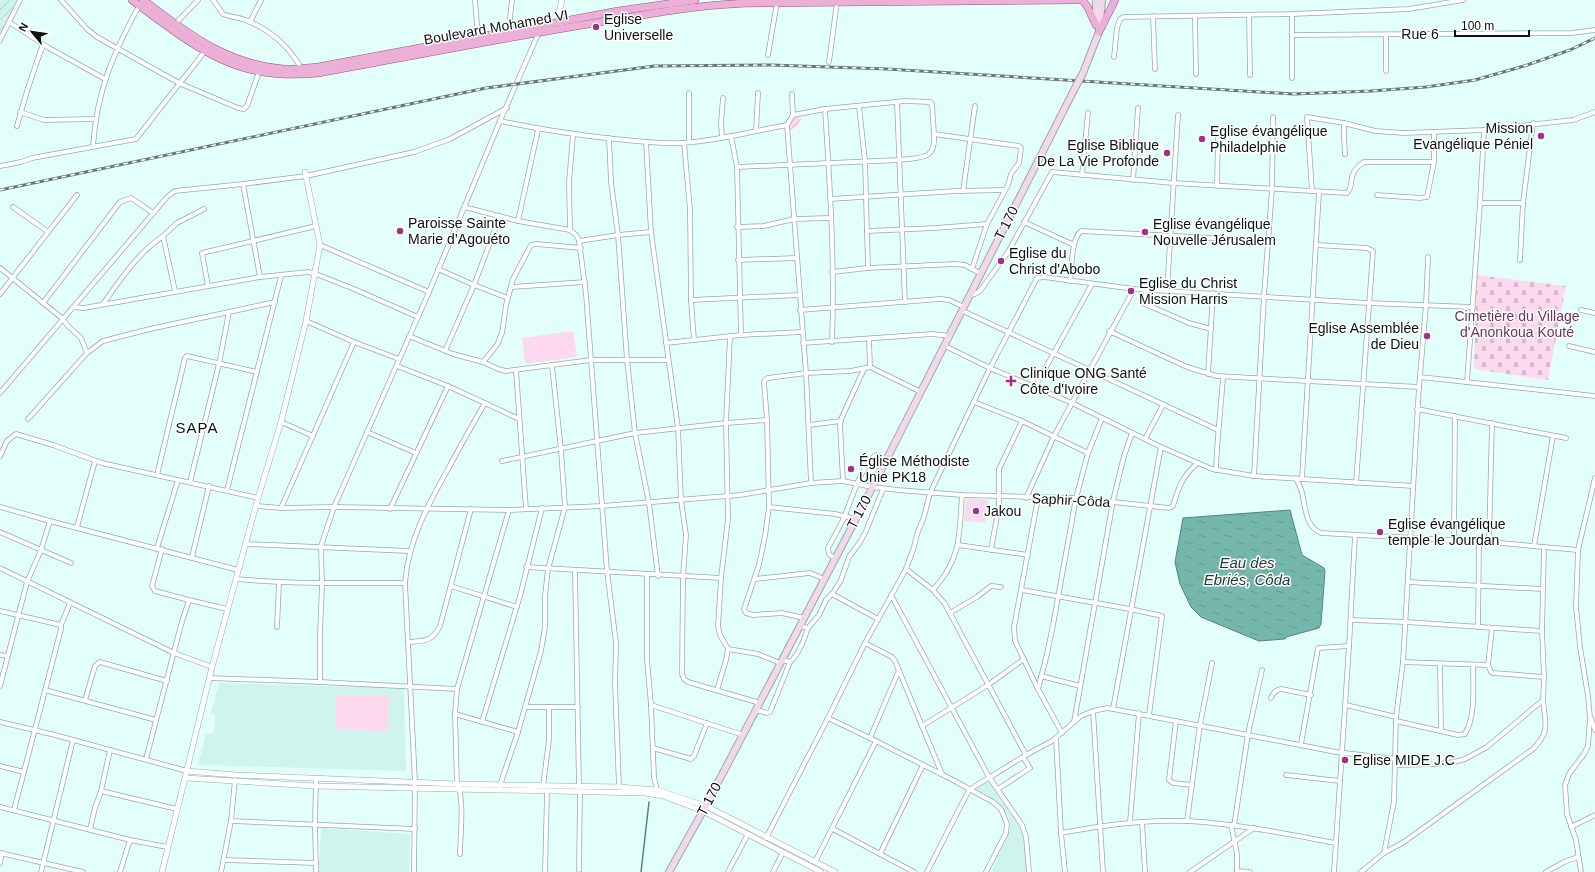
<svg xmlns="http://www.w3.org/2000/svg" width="1595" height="872" font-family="Arial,sans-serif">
<defs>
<pattern id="industrial-furrows" width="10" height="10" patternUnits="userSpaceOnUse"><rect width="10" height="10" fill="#cff4ee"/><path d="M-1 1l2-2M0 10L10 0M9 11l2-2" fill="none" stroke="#b0d0cb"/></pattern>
<pattern id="cemetery-stones" width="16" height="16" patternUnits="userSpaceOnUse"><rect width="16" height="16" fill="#fcd9ef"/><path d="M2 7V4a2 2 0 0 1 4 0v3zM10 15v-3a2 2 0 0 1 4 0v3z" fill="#d6b9cc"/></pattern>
<pattern id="garden-furrows" width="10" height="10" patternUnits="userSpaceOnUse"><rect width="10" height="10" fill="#fcd9ef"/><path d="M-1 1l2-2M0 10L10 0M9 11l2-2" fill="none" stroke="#d6b9cc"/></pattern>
<pattern id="water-ripples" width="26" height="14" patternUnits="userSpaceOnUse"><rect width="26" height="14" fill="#75b6ad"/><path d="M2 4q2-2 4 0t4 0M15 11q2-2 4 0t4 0" fill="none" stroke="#649b94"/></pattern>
</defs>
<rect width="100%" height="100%" fill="#e3fffa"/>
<g fill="#cff4ee">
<polygon points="219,683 404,688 406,771 199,765 199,761 206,734 214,733 215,714 211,713"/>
<polygon points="987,781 993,787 1020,828 1024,838 1027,872 991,872 1010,830 1010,823 1007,813 990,796 975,789"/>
<polygon points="321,828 410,834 409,872 319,872"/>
</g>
<polygon fill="url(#industrial-furrows)" points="0,0 17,0 0,34"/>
<polygon fill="url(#cemetery-stones)" points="1477,275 1566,286 1548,380 1474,369"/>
<path fill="url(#garden-furrows)" d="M801,115C800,125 799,127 789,130V125L795,116Z"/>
<g fill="#fcd9ef">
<polygon points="573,331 577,357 525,364 522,338"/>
<polygon points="966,498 988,500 985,523 964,521"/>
<polygon points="336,695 389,696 388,731 335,730"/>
</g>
<polygon fill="url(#water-ripples)" stroke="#54847e" points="1290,510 1302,555 1324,568 1325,571 1321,624 1319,628 1286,637 1285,639 1259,641 1201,617 1191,607 1180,584 1175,562 1183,518"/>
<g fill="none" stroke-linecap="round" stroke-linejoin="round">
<polyline stroke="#54847e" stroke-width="1.5" points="641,872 649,802"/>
<g stroke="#92aca8" stroke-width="5.5">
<g id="minor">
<polyline points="61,0 87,29 97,37 179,83 238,108 244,109 247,106 259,72"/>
<path d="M213,0L223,14C230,17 238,17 245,20C268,28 289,46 301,68"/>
<polyline points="475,0 478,37"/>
<polyline points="1292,14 1292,78"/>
<polyline points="1249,15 1250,75"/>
<polyline points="1153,16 1155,69"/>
<polyline points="1195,16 1196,74"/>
<polyline points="9,22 49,48 105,79"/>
<polyline points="250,22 261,0"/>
<polyline points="175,24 198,0"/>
<polyline points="512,31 510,18 512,0"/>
<polyline points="1292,35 1572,33 1595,30"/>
<polyline points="0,40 20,0"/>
<polyline points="768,55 777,2"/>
<polyline points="1114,57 1117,28 1120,19 1124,17 1292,14 1409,9 1463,0"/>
<polyline points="829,62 837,2"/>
<polyline points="1386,71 1386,35"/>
<polyline points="792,94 793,115"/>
<polyline points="897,103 905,302"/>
<polyline points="859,106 865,161 868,268"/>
<path d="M825,109C830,186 835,264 832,342"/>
<polyline points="20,112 44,120 95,119"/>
<path d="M500,121C538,129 576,135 615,139C637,141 659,144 682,143C717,141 753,131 787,125L793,115L825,109L905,101L930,102L932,104L934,134L1019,146L1021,148L1019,163L1011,174L1008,185L987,224"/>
<polyline points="1344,123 1344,136 1345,154"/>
<polyline points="787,125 806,373 811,483"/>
<polyline points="17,126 27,91 43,44"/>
<polyline points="756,131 758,93"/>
<polyline points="731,136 737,167 741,335"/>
<polyline points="722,137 721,123 723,98"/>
<polyline points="609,138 611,182 618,235 627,360 635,433 649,503 658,576"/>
<polyline points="646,142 651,232 678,428 681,500 686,535 683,577 682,674 684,679 688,682 760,703"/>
<polyline points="689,142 689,93"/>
<polyline points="684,143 690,210 691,300 694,340"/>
<path d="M93,146C97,90 113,54 139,6"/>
<polyline points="0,166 21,162 32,158 136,139 205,51"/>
<path d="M737,167L899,160C921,157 936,161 934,134"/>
<polyline points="1082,175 1088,113"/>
<polyline points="1133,180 1138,108"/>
<polyline points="243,184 260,277"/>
<polyline points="1217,186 1218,137"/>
<polyline points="963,191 975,106"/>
<polyline points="1312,191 1307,117 1344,123 1375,131 1404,133 1484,130 1573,120 1595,112"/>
<polyline points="1377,195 1420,198 1427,197 1434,162 1434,132"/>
<polyline points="830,199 956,191 1004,190"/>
<polyline points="1480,203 1523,203"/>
<polyline points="13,207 48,232"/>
<polyline points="464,207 518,221 570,230 577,236 579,241 586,294 607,571 616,643 615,683 619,787"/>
<polyline points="518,221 538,130"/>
<polyline points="1024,222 1074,245"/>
<polyline points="737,227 764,226 794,219 831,218"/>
<polyline points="570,230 569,182 573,135"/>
<polyline points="867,231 935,228 987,224 972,269"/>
<polyline points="163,236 177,223 204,209"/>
<polyline points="579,241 618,235 651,232"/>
<polyline points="320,245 429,292"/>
<polyline points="1316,245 1367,248 1373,251 1356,483"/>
<polyline points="738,260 797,258"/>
<polyline points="1520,260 1523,203 1533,123"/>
<polyline points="0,268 63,319 68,326 81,338 87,353"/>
<polyline points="438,269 474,285 508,298"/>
<polyline points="832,272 868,268 955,264 965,265 981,274"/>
<path d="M1070,281C1072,267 1071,239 1081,231L1269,241"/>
<polyline points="208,286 202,253 316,226"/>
<polyline points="512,287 585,282"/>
<polyline points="1146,289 1144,303 1145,304 1189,323 1211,329"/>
<polyline points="1167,290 1178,115"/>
<polyline points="0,294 77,195"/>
<path d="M971,295L975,294L980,291L1008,252L1052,172L1173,183L1347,193C1356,183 1345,175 1364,162H1434"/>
<polyline points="691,300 799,295"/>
<polyline points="43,303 120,202 131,198 153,213"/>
<path d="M103,304C120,280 138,253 163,236L175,291"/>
<polyline points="73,307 84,308 260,277 308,272 316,274 354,289 418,317"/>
<polyline points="800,310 940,299 949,300 964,307"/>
<polyline points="1581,310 1595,313"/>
<polyline points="963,311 1218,430"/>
<polyline points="306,321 354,342 399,359"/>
<polyline points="1109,331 1187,367 1217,376 1419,387"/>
<polyline points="409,336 453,354 483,362 498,369 506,371 591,360 668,360"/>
<polyline points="730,336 726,423 728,519 721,578 718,626 720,635 728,649 758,654 780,663"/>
<polyline points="869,339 870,367 921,392"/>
<polyline points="666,343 741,335 802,332"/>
<polyline points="803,343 932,334 950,336"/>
<polyline points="945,346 990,368 1072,403 1161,447 1212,469 1254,476 1413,486"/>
<polyline points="1569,346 1595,352"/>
<polyline points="445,351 474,285 500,216"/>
<polyline points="483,362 497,345 502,333 506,305 513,279 531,245 537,244 581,248"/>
<polyline points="397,366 448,386 519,419"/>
<polyline points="516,370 526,509"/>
<polyline points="1208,374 1213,293"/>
<polyline points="1420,377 1595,396"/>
<polyline points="1467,382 1480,203 1484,130"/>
<polyline points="1035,387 1092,284"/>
<polyline points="0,393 167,197 175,191 243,184 306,176 414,152 450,139 507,108"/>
<polyline points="974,402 1022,421 1088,453"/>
<polyline points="1417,409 1566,438"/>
<polyline points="28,419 87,353 103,341 150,329 275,302"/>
<polyline points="281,422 313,436"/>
<polyline points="809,425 841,421"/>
<polyline points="367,432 416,453"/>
<polyline points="1145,439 1163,405"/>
<polyline points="0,456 7,441 16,434 53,445 102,463 258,498"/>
<polyline points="502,461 635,433 726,423 767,420"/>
<path d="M1216,470C1217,438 1221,408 1223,377"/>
<polyline points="157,475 185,358 187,356 257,372"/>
<polyline points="1254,476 1264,296 1272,189 1273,117"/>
<path d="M1296,478C1298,483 1301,488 1302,493C1306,509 1305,526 1321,533L1489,542L1578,550"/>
<polyline points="1302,478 1319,192"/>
<polyline points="843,481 840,424 842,417 864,369"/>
<polyline points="190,482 219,364 229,312"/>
<polyline points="227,490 281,276"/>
<polyline points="1026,498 1054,436 1134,289"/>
<polyline points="1038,498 1014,627 1015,641 1038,689 1062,733"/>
<path d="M257,506L281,508L334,507L509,510L602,506L740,495L811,483L843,481L872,487L898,490L962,495L1076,498L1169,508L1173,506C1178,489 1183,474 1198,463"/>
<polyline points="0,507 50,521 238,570"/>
<polyline points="769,507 835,514 856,519"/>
<polyline points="281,508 354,342"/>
<polyline points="390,509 448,386"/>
<polyline points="77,527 95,461"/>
<polyline points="0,532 71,563"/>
<polyline points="1454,540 1455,416"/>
<polyline points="1489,542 1492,423"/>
<polyline points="246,544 409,551"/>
<polyline points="958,545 1028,555"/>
<polyline points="1534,546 1553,436"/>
<polyline points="157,548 178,480"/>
<polyline points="162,549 152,586 155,591 189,600 227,609"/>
<polyline points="991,550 999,505 999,469 1022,421"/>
<polyline points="192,557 209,486"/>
<path d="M835,559L829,554L828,548C833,538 839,528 844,518C851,501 861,465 876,455L887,459"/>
<polyline points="526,567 721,578"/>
<polyline points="0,568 174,653 212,667"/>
<polyline points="906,569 933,590 945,604 1026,755"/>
<polyline points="575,570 579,787"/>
<polyline points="647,574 647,660 651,705 654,777 657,790"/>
<path d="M236,579C293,584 348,583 405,583"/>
<polyline points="755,579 810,573 824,579"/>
<polyline points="1408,582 1542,589"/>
<polyline points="451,586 517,607"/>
<path d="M933,590C962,558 959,535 962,495"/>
<polyline points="1022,590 1130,609 1162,616 1149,715"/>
<polyline points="891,595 989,777 1022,825 1026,837 1029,872"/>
<polyline points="0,611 61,625 61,629 14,810"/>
<polyline points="950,613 977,597 991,586 1001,587"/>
<polyline points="804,618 782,613 753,615 746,613 744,609 759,565 765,536 769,507 767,420 764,382 765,380 768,378 806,373 851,371 870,367"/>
<polyline points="878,619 832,594 841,580 849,557 860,542 866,531 883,489"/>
<polyline points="1351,620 1406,622 1542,631"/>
<polyline points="61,625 70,603"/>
<polyline points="800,626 808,628 819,615 826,600 832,594"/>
<polyline points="277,627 279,583"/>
<polyline points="1478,627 1479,541"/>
<path d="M408,642C424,641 432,642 440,626L471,509"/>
<polyline points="865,643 892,657 895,661 942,774"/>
<polyline points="1349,646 1355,536"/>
<polyline points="0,655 7,656"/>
<path d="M782,660L790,662C800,653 804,639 808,628"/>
<polyline points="1403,662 1488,665 1491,672 1493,673 1544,677"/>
<polyline points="1440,664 1441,731"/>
<polyline points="1488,665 1492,628"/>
<polyline points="1041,676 1080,686"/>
<polyline points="209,678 320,682"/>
<polyline points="0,686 27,582 41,550 50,521"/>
<polyline points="457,689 320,682 320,635 322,584 321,546 334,507 429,292 500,121 539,32"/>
<polyline points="1038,689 1047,654 1053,625 1076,498 1088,453 1102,418"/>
<polyline points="45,690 156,720"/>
<polyline points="717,690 726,660 728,649"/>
<path d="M1271,698C1273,692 1276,690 1281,689L1311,695"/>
<polyline points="85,700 95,666 100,662 167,681"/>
<polyline points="651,705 743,735"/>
<polyline points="1346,705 1396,717"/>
<polyline points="525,707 578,707"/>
<polyline points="1113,709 1161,447"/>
<polyline points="756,710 767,713 770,712 790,662"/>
<polyline points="1093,711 1103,872"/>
<polyline points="455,714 518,732"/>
<polyline points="828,718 876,741 951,779 993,802 1001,809 1007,824 1006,833 986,872"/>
<polyline points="1591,718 1595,730"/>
<polyline points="1176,721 1169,780 1173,783 1192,785"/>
<path d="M1396,721L1458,735L1465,734C1476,715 1473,687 1473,665"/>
<polyline points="0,722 55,735 187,771"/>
<polyline points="482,722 520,596 542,508"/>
<polyline points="1074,722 1113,501 1124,456 1132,433"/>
<polyline points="922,726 988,685 1024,659"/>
<polyline points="870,738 899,670"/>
<polyline points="1056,739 1061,833 1065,872"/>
<polyline points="1301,744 1318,648 1349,646 1334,872"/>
<polyline points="653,748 691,759 694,756 707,723"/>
<polyline points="110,750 101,791 177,809"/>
<polyline points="146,759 181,625 189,600"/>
<polyline points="1396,765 1437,764 1454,762 1465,759 1487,747 1543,700 1544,677 1542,631 1544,547"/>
<polyline points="0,766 24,772"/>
<polyline points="1286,775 1340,781"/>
<polyline points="316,778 315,825 316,872"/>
<polyline points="543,786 549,740 549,707"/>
<polyline points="499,788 518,732 541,651 545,627 545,596 548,569 565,507 561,450 552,366"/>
<polyline points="998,789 1030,768 1023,757"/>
<polyline points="0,807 130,840 167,847"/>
<polyline points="231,821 415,829"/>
<polyline points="1187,821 1200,725 1212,663"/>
<polyline points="1130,822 1139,713"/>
<polyline points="1142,822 1145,872"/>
<polyline points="1231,825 1237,854 1237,872"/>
<polyline points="1234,826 1248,734 1262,670"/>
<polyline points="1571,827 1595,815"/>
<polyline points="90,829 95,808 101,791"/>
<polyline points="833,829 914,872"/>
<path d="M1061,833C1103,825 1145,819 1188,821C1238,824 1287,834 1336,843"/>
<polyline points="766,838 828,718 865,643 906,569 914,547 917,534 924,517 930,493 990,368 1037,278 1044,277 1134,289 1368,303 1473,307"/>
<polyline points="0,853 83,872"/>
<path d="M1384,853L1404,842L1533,749C1551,731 1545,723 1543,700"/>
<path d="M460,854C460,837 465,798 457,784L455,714L457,689L509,510"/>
<polyline points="880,854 923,765"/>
<polyline points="225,860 316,863"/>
<polyline points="815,862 876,741"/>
<polyline points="0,863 2,853"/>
<polyline points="579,870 580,792"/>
<polyline points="1237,871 1250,872"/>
<polyline points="41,872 73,740"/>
<polyline points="120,872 130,840"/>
<polyline points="221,872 231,821 235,780"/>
<path d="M414,872L415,782L405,583C408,541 428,505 448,469C460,447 472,425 485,403"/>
<polyline points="545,872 547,792"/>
<polyline points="728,872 748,834"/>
<polyline points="773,872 783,852"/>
<polyline points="927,872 969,790 1026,755 1052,741 1081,716 1093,711 1107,708 1113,709 1336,752 1396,759"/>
<polyline points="1190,872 1254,828"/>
<polyline points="1361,872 1384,853 1394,801 1396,717 1403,662 1419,387 1426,305 1428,257"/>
<polyline points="1546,872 1564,862 1578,857"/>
<polyline points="1581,872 1576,840 1567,814 1565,785 1569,774 1584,754 1588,746 1590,718 1588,696 1580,647 1576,607 1578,550 1595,478"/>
</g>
</g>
<g stroke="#92aca8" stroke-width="6">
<g id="tertiary">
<polyline points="561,23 559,12 562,0"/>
<polyline points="187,771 236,775 457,784 619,787 657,790 706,806 835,872"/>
<polyline points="185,778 315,786 645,793 663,796 703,811 821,872"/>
<polyline points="162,872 212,667 258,498 281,422 306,321 320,245 305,172"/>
</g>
</g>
<g stroke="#92aca8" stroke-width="8">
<g id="secondary">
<polyline points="1096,0 1096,24"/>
<polyline points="1083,73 1099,32 1102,0"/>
<polyline points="669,872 703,811 868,496 1076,86"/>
</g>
</g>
<g stroke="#935581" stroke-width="8">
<g id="primary">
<path d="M132,0C168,27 212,63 258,71C278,75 299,75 319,73C416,55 514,36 612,20C661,12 710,3 760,3L1077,0"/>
<path d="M143,0C189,34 225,64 284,69C295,70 307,68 318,67L618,11L695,0"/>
<polyline points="1082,0 1087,6 1096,25"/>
<polyline points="1099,32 1115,0"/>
</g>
</g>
<use href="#minor" stroke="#fff" stroke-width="4"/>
<use href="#tertiary" stroke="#fff" stroke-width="5"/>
<use href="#secondary" stroke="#f5d7ec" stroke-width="6"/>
<use href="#primary" stroke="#ebafd8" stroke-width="7"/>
<g stroke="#677976" stroke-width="3">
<polyline id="rail" points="0,190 486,88 655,66 771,65 887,69 1293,94 1371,91 1426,87 1475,80 1524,66 1570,50 1595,38"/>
</g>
<use href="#rail" stroke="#fff" stroke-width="1.5" stroke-dasharray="4.5" stroke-linecap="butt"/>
<g stroke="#92aca8" stroke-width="8" stroke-linecap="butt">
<polyline id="secondary-bridge" points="1076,86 1083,73"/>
</g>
<use href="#secondary-bridge" stroke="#f5d7ec" stroke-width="6"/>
</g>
<g fill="#a62f86" stroke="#fff" stroke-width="1.5">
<circle cx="596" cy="27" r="4"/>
<circle cx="1541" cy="136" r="4"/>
<circle cx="1202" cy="139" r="4"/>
<circle cx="1167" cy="153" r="4"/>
<circle cx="400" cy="231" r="4"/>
<circle cx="1145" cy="232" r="4"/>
<circle cx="1001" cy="261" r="4"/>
<circle cx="1131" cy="291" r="4"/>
<circle cx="1427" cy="336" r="4"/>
<path d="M1009 375h4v4h4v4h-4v4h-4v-4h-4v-4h4z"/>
<circle cx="851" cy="469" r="4"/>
<circle cx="976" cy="511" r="4"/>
<circle cx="1380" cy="532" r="4"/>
<circle cx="1345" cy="760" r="4"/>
</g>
<g text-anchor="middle" stroke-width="3" stroke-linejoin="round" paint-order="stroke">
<g font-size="14" fill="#081110" stroke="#fff" text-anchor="start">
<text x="604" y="24">Eglise<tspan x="604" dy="16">Universelle</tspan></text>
<text x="1533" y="133" text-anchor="end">Mission<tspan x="1533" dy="16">Evangélique Péniel</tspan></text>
<text x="1210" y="136">Eglise évangélique<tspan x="1210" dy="16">Philadelphie</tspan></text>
<text x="1159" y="150" text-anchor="end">Eglise Biblique<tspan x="1159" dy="16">De La Vie Profonde</tspan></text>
<text x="408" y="228">Paroisse Sainte<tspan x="408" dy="16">Marie d’Agouéto</tspan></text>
<text x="1153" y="229">Eglise évangélique<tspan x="1153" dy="16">Nouvelle Jérusalem</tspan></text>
<text x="1009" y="258">Eglise du<tspan x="1009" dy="16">Christ d'Abobo</tspan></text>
<text x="1139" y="288">Eglise du Christ<tspan x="1139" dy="16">Mission Harris</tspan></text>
<text x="1419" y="333" text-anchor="end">Eglise Assemblée<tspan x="1419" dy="16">de Dieu</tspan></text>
<text x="1020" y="378">Clinique ONG Santé<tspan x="1020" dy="16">Côte d'Ivoire</tspan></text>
<text x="859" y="466">Église Méthodiste<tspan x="859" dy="16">Unie PK18</tspan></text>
<text x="984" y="516">Jakou</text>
<text x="1388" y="529">Eglise évangélique<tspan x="1388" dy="16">temple le Jourdan</tspan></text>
<text x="1353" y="765">Eglise MIDE J.C</text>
</g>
<g font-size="14" fill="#081110" stroke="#fff">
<text transform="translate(496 27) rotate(-10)" y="5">Boulevard Mohamed VI</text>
<text x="1420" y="39">Rue 6</text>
<text transform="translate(1006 223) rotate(-63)" y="5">T 170</text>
<text transform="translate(1071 500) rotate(3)" y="5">Saphir-Côda</text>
<text transform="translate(859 512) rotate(-62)" y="5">T 170</text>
<text transform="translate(709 799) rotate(-62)" y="5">T 170</text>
</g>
<g font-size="14" fill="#6d335b" stroke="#fff">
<text x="1517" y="321">Cimetière du Village<tspan x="1517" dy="16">d'Anonkoua Kouté</tspan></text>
</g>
<g font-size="15" letter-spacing="1" fill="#081110" stroke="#fff">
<text x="197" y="433">SAPA</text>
</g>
<g font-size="15" font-style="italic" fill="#183935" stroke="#fff">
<text x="1247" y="568">Eau des<tspan x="1247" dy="17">Ebriés, Côda</tspan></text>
</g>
</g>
<g transform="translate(32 32) rotate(299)" stroke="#ffffff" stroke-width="3" paint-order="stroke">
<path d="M0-3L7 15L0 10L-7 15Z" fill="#081110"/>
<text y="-6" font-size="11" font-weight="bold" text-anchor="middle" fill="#081110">N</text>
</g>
<path d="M1455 30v6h74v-6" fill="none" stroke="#081110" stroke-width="2"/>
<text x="1461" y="30" font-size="12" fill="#081110" stroke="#ffffff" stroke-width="3" paint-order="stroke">100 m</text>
</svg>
